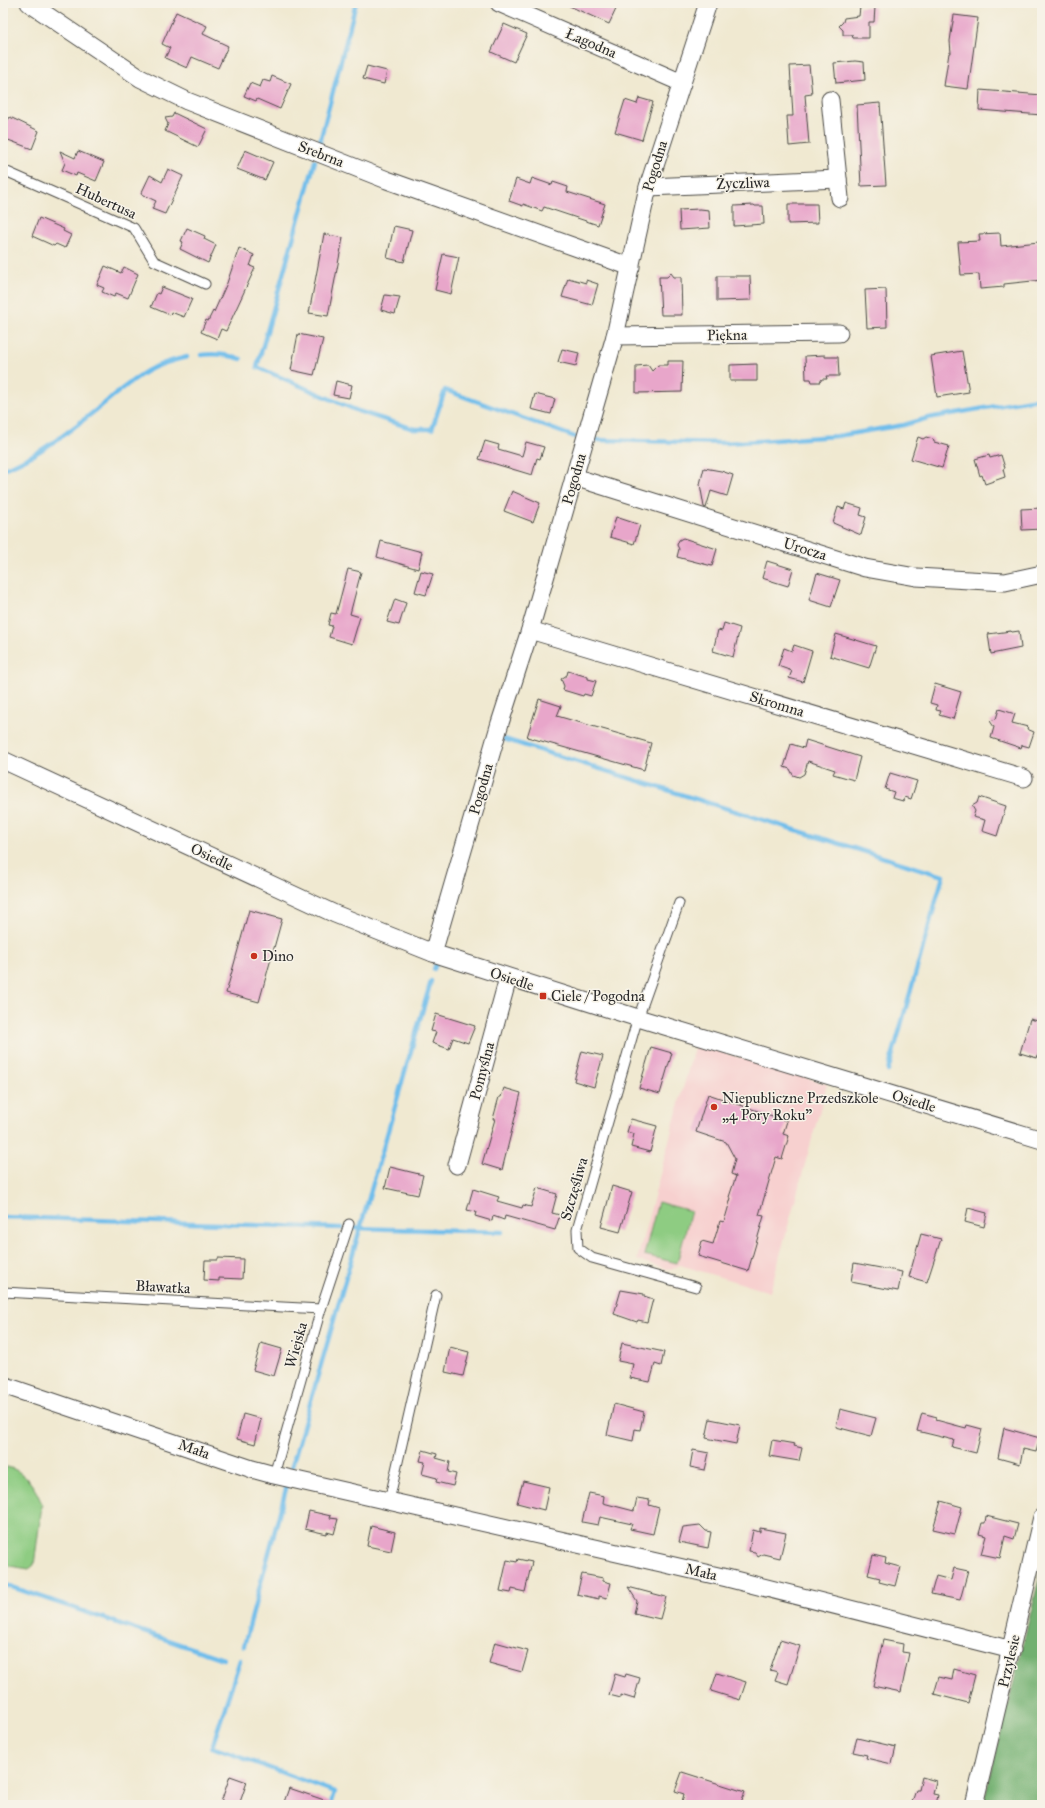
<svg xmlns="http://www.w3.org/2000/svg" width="1045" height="1808" font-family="'IM FELL Great Primer',serif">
<rect width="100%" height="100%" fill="#f7f3e8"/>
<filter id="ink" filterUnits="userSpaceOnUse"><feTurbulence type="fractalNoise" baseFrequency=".025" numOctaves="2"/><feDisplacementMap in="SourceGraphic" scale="8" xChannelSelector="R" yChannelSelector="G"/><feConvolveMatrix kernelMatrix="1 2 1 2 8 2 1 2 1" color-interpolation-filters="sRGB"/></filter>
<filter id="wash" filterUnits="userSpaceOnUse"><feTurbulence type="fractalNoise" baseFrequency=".012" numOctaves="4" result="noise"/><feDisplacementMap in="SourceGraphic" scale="16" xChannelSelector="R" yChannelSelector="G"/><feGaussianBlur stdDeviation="0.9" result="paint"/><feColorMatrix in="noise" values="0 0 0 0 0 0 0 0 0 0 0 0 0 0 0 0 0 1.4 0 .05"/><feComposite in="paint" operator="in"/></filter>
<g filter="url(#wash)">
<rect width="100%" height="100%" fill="#f0e9d1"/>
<polygon fill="#f7d0cf" points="695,1044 827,1084 770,1292 680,1265 671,1270 637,1260"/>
<g fill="#8ecc82" stroke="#5c7c56">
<polygon points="658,1202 691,1211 677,1263 644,1255"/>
<path d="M7,1467C24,1470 37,1489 42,1505L34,1565L29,1569L3,1565V1468Z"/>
</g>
<polygon fill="#72b070" stroke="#4e6e4e" points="1042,1567 1042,1805 983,1805"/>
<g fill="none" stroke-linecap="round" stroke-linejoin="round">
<g stroke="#71beeb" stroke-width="4.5">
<polyline points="319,145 356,3"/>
<polyline points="315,161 257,367 358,411 414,429 432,429 445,390 575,437"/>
<path d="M201,355C216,353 227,354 241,359"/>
<polyline points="596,440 726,443 837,436 904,425 928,418 1042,398"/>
<path d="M3,469C39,456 71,430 101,406C116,394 130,381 147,371C159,364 174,360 187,357"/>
<polyline points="504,739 943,876 888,1071"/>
<polyline points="434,969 436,964"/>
<polyline points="3,1217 342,1228"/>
<polyline points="352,1228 502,1232"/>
<polyline points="292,1466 431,981"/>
<polyline points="3,1513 3,1517"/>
<polyline points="3,1584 223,1659"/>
<polyline points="244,1646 287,1485"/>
<polyline points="240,1660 212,1747 335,1792 331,1805"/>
</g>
</g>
<g id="blocks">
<g fill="#e8a6ca">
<polygon points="563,3 609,3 617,7 609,24"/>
<polygon points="860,7 875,7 874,22 869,22 869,38 853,38 852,35 843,35 843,30 839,26 843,22 844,18 859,16"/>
<polygon points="176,12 207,26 203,34 228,46 218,68 192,57 187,68 165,58 170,48 162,44"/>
<polygon points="954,15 978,18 968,89 944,86 949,53 951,53 950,41"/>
<polygon points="504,24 527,34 514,62 491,52"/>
<polygon points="855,61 864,62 865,80 836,83 834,63"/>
<polygon points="809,65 812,94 805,95 809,144 789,146 787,116 793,116 790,66"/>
<polygon points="367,66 387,71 384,84 363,79"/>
<polygon points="272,76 291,84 280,109 257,99 256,101 244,96 250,83 260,87 263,80 270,82"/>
<polygon points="980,90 1042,95 1042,115 979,110"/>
<polygon points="639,98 653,102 642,140 615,132 625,100 637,104"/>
<polygon points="880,103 886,185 861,186 857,105"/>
<polygon points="174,113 207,129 198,147 165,131 168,124 165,118 172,117"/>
<polygon points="3,117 8,120 10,117 39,131 32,149 3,138"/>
<polygon points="245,150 273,162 265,180 237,169"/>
<polygon points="60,151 75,158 78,151 104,162 96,181 77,173 76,176 62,170 65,163"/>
<polygon points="168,169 183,176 165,214 152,209 156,201 141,194 150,175 162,182"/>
<polygon points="532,178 552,185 553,182 568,187 567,192 605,204 598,225 544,207 542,211 523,204 523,206 509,201 516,179 530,184"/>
<polygon points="788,204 817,204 818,223 788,224"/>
<polygon points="754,205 755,206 763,206 764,224 734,226 734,206"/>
<polygon points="700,209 709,210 710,228 680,230 679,210"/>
<polygon points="39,218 64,229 63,231 71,235 65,248 56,244 54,246 32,236"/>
<polygon points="394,226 412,230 404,262 387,258"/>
<polygon points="187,228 205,236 204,239 216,245 208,263 180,249 183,242 181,241"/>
<polygon points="1000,233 1001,246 1039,242 1040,258 1042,258 1042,280 1004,284 1004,287 980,289 979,274 961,275 958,242 980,241 979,234"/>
<polygon points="324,234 343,238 328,316 309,313"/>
<polygon points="239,248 254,255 250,266 255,268 226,331 221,329 217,339 201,332 206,320 208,321 213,311 214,312 227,283"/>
<polygon points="443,254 459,257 451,294 435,290"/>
<polygon points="105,266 121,273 124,267 138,274 128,298 116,293 114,297 102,292 104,288 97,285"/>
<polygon points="671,273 674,277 681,277 682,315 661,315 659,277 667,277"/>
<polygon points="717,276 750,276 751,300 717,301"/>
<polygon points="568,278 586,283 586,280 598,284 592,305 562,297"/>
<polygon points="162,287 192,299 184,317 171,312 170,315 151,307 157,293 159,294"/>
<polygon points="886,289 887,327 867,328 865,290"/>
<polygon points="385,295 400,297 395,314 381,310"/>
<polygon points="298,334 323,339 314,375 291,370"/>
<polygon points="562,349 579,353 576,366 558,362"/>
<polygon points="962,351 969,392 937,397 931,356"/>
<polygon points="825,355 825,357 838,357 839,376 826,376 827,379 822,379 820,382 812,382 811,379 806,379 805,356"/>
<polygon points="668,361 683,361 682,392 636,393 636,366 648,365 652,371 658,365 668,365"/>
<polygon points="757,364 757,381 730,381 730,365"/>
<polygon points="336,381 352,385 349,398 333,395"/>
<polygon points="535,394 555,399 551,414 531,409"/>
<polygon points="918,437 923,439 926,437 933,439 934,442 949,446 942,468 911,459"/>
<polygon points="485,441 499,445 498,449 522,456 526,442 544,447 540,459 537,458 532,475 479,459"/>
<polygon points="989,455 990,458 1001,455 1005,468 1003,469 1005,477 985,484 982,475 980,476 975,459"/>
<polygon points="704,468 721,471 733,475 727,496 711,491 706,508 704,507 700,484"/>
<polygon points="512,491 540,503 533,522 504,511"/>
<polygon points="846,503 862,508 860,515 866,517 861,535 833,523 838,507 844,509"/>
<polygon points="1042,508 1042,529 1022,530 1021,509"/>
<polygon points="616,517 640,525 634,544 610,537"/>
<polygon points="683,538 717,549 712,566 677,557 679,549 677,545 679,540"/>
<polygon points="381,541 422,552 418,569 377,557"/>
<polygon points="767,561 793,569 788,586 762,578"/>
<polygon points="348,569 361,572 350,614 360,617 352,644 329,637 332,626 328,625 331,613 336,614"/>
<polygon points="421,571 433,574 426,595 415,592"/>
<polygon points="817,573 840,580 831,607 809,600"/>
<polygon points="395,599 406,603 399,625 387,622"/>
<polygon points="724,623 740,628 733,657 713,651 718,630 722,631"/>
<polygon points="1011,631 1012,632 1019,631 1021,648 991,654 988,634"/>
<polygon points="836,634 876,646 869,668 830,656"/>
<polygon points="794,645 812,651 803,682 789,678 792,671 778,666 784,648 792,651"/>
<polygon points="568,671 588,677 588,679 596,681 591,696 584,694 583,696 563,690 564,686 561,679 567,675"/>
<polygon points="935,684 961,692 953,719 939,715 941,711 936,710 937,705 930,703"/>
<polygon points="539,699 561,706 557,716 651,743 644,770 527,737"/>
<polygon points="999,709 1015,714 1012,723 1028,727 1027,729 1034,732 1029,747 1022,745 1021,748 991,738 994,727 990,721 996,719"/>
<polygon points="806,740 860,757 854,780 833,774 835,770 808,761 804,774 799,777 793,775 790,769 784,767 791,744 804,748"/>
<polygon points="890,773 917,781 911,799 905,797 903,801 892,798 894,792 885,789"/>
<polygon points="979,797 1006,806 997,836 982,831 985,820 973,817 975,811 972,806 977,803"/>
<polygon points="249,910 282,919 259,1002 226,993"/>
<polygon points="436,1014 475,1026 468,1043 453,1038 449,1049 432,1043 436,1032 431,1031"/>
<polygon points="1030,1019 1042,1022 1042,1043 1037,1058 1020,1053"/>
<polygon points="651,1047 672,1053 660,1094 639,1088"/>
<polygon points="582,1051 603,1056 594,1087 574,1081"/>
<polygon points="504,1088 521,1093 502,1170 482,1164 495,1119 493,1119 499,1097 501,1097"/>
<polygon points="708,1094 787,1121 783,1134 789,1136 782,1159 776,1157 759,1215 764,1216 748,1271 698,1256 702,1241 713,1244 720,1221 724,1222 731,1198 729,1197 736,1176 731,1174 735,1159 726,1142 696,1132"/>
<polygon points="631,1119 657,1126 650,1152 631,1147 634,1134 627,1132"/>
<polygon points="390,1167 423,1175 418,1195 385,1188"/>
<polygon points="612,1186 632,1192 620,1232 601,1227"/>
<polygon points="537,1188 557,1194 552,1213 560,1215 555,1230 505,1216 504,1220 493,1216 492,1221 475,1216 476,1212 467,1210 473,1189 499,1197 497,1201 522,1208 523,1205 531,1207"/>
<polygon points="968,1208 987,1213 984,1227 965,1222"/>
<polygon points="921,1234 941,1239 927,1282 909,1277"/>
<polygon points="218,1258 243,1259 242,1279 219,1278 219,1281 204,1280 205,1260 218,1260"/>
<polygon points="854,1263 902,1272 898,1291 851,1282"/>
<polygon points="621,1290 644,1294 644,1296 653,1299 647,1322 638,1320 637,1322 614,1314"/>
<polygon points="261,1343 282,1349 274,1376 253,1370"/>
<polygon points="622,1343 664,1352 661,1366 655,1364 650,1382 630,1378 633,1364 618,1361"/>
<polygon points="450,1347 469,1352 463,1376 445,1372"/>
<polygon points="614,1404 644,1412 640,1430 635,1429 633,1441 607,1435"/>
<polygon points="840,1409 876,1418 871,1436 836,1427"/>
<polygon points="922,1413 937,1417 936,1420 966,1428 967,1425 982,1429 976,1453 952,1447 954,1440 917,1431"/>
<polygon points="243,1414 261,1419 255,1444 237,1439"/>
<polygon points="710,1419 740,1425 736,1444 706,1438"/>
<polygon points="1004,1428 1040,1438 1036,1452 1023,1449 1020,1464 998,1458"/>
<polygon points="772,1440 795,1444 794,1446 802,1448 799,1461 769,1456"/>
<polygon points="423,1450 437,1454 436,1458 450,1462 448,1472 456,1474 453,1486 436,1482 437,1478 422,1474 425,1462 420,1461"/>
<polygon points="693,1450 709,1453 705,1470 690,1467"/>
<polygon points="523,1481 549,1487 544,1510 517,1503"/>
<polygon points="589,1493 604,1496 603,1503 634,1511 637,1498 650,1500 649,1505 659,1508 653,1534 630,1529 632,1524 600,1517 598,1525 582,1522"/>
<polygon points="941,1501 962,1507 955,1534 933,1529"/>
<polygon points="309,1511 331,1516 330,1518 338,1519 334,1534 327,1532 327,1534 305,1529"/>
<polygon points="986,1516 1018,1524 1014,1539 1005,1536 1000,1558 981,1554 986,1536 979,1534 982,1523 985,1523"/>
<polygon points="700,1525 706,1531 711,1532 708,1548 679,1542 683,1527"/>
<polygon points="371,1526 395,1532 391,1551 367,1546"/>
<polygon points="760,1528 786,1533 780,1558 763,1554 758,1557 755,1552 749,1551 753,1530 760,1532"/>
<polygon points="873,1555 886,1558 885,1563 900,1567 895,1586 879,1582 880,1578 868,1575"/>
<polygon points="518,1559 532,1562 525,1592 512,1589 511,1593 500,1591 507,1560 517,1562"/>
<polygon points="954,1568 968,1571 960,1600 931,1594 936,1576 951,1580"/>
<polygon points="582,1574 603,1578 603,1581 611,1583 607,1598 599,1596 599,1599 577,1594"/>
<polygon points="628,1587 666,1597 660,1619 634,1613 637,1601"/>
<polygon points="780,1640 800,1646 788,1684 775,1680 778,1672 770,1670"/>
<polygon points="883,1640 903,1644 902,1652 909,1653 901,1692 873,1686"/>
<polygon points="495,1642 528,1651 522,1672 489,1663"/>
<polygon points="954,1669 975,1675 968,1703 934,1694 939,1677 952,1680"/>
<polygon points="717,1673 746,1682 740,1700 711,1691"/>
<polygon points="615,1674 625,1677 626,1674 640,1678 634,1699 621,1695 621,1698 609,1695"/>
<polygon points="857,1738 896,1747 892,1764 866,1758 867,1755 853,1752"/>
<polygon points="682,1772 745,1792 740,1805 691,1805 682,1802 684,1794 675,1791"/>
<polygon points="230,1776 247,1782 239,1805 220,1805"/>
<polygon points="922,1777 936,1781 933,1794 938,1795 936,1805 911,1805 916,1790 919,1790"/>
<polygon points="289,1788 333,1803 333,1805 283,1805"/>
</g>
</g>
</g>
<g filter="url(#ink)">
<use href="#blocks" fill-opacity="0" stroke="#494844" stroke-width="1"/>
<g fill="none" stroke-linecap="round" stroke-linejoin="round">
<g stroke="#494844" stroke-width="11">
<g id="service">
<polyline points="3,170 134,228 154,261 205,284"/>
<polyline points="679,903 636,1024 577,1230 578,1248 592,1258 696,1287"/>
<polyline points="3,1292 321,1309"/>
<polyline points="274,1475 321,1309 349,1224"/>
<polyline points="389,1501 436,1295"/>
</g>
</g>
<g stroke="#494844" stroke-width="19">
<g id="minor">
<polyline points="29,3 140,78 187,101 387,180 631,267"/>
<polyline points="499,3 682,83"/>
<polyline points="830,100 840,198"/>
<polyline points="648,187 838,179"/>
<polyline points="615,336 839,333"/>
<polyline points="574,477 865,568 916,577 1005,582 1042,574"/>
<polyline points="530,630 1024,778"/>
<polyline points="3,760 335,914 433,953 638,1018 1042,1140"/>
<polyline points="433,953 500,723 530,630 615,336 648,187 708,3"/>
<polyline points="457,1165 508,978"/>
<polyline points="3,1385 252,1469 274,1475 727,1578 1012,1650"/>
<polyline points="974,1805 1042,1517"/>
</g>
</g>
<use href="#service" stroke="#fff" stroke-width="9"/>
<use href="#minor" stroke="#fff" stroke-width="17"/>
</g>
</g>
<g fill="#c8321e" stroke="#f7f3e8" stroke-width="1.5">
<circle cx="254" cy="956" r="4"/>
<rect x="539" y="992" width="8" height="8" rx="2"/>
<circle cx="714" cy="1107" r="4"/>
</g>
<g text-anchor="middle" stroke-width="3" stroke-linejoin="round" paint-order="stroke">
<g font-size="15" fill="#2b2b2b" stroke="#f7f3e8">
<text transform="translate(591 43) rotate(23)" y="5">Łagodna</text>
<text transform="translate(321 154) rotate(21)" y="5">Srebrna</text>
<text transform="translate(655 166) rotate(-73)" y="5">Pogodna</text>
<text transform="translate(743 183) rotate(-2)" y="5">Życzliwa</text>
<text transform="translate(106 201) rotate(25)" y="5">Hubertusa</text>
<text transform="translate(727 335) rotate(-1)" y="5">Piękna</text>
<text transform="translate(574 479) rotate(-74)" y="5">Pogodna</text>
<text transform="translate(805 549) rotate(17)" y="5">Urocza</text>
<text transform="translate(777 704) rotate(17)" y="5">Skromna</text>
<text transform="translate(481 789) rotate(-74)" y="5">Pogodna</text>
<text transform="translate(212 857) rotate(25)" y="5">Osiedle</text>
<text transform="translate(512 979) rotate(18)" y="5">Osiedle</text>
<text transform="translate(482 1071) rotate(-75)" y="5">Pomyślna</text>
<text transform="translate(914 1101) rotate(17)" y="5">Osiedle</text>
<text transform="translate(574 1189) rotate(-74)" y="5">Szczęśliwa</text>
<text transform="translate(163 1287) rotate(3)" y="5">Bławatka</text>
<text transform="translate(296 1345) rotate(-74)" y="5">Wiejska</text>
<text transform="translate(194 1449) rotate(19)" y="5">Mała</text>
<text transform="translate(701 1572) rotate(13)" y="5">Mała</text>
<text transform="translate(1009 1661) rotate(-77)" y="5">Przylesie</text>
</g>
<g font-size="15" fill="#2b2b2b" stroke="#f7f3e8" text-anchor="start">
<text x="262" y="961">Dino</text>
<text x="551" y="1001">Ciele / Pogodna</text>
<text x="722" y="1103">Niepubliczne Przedszkole<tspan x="722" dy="17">„4 Pory Roku”</tspan></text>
</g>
</g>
<rect width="1045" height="1808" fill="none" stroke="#f7f3e8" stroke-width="16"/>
</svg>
